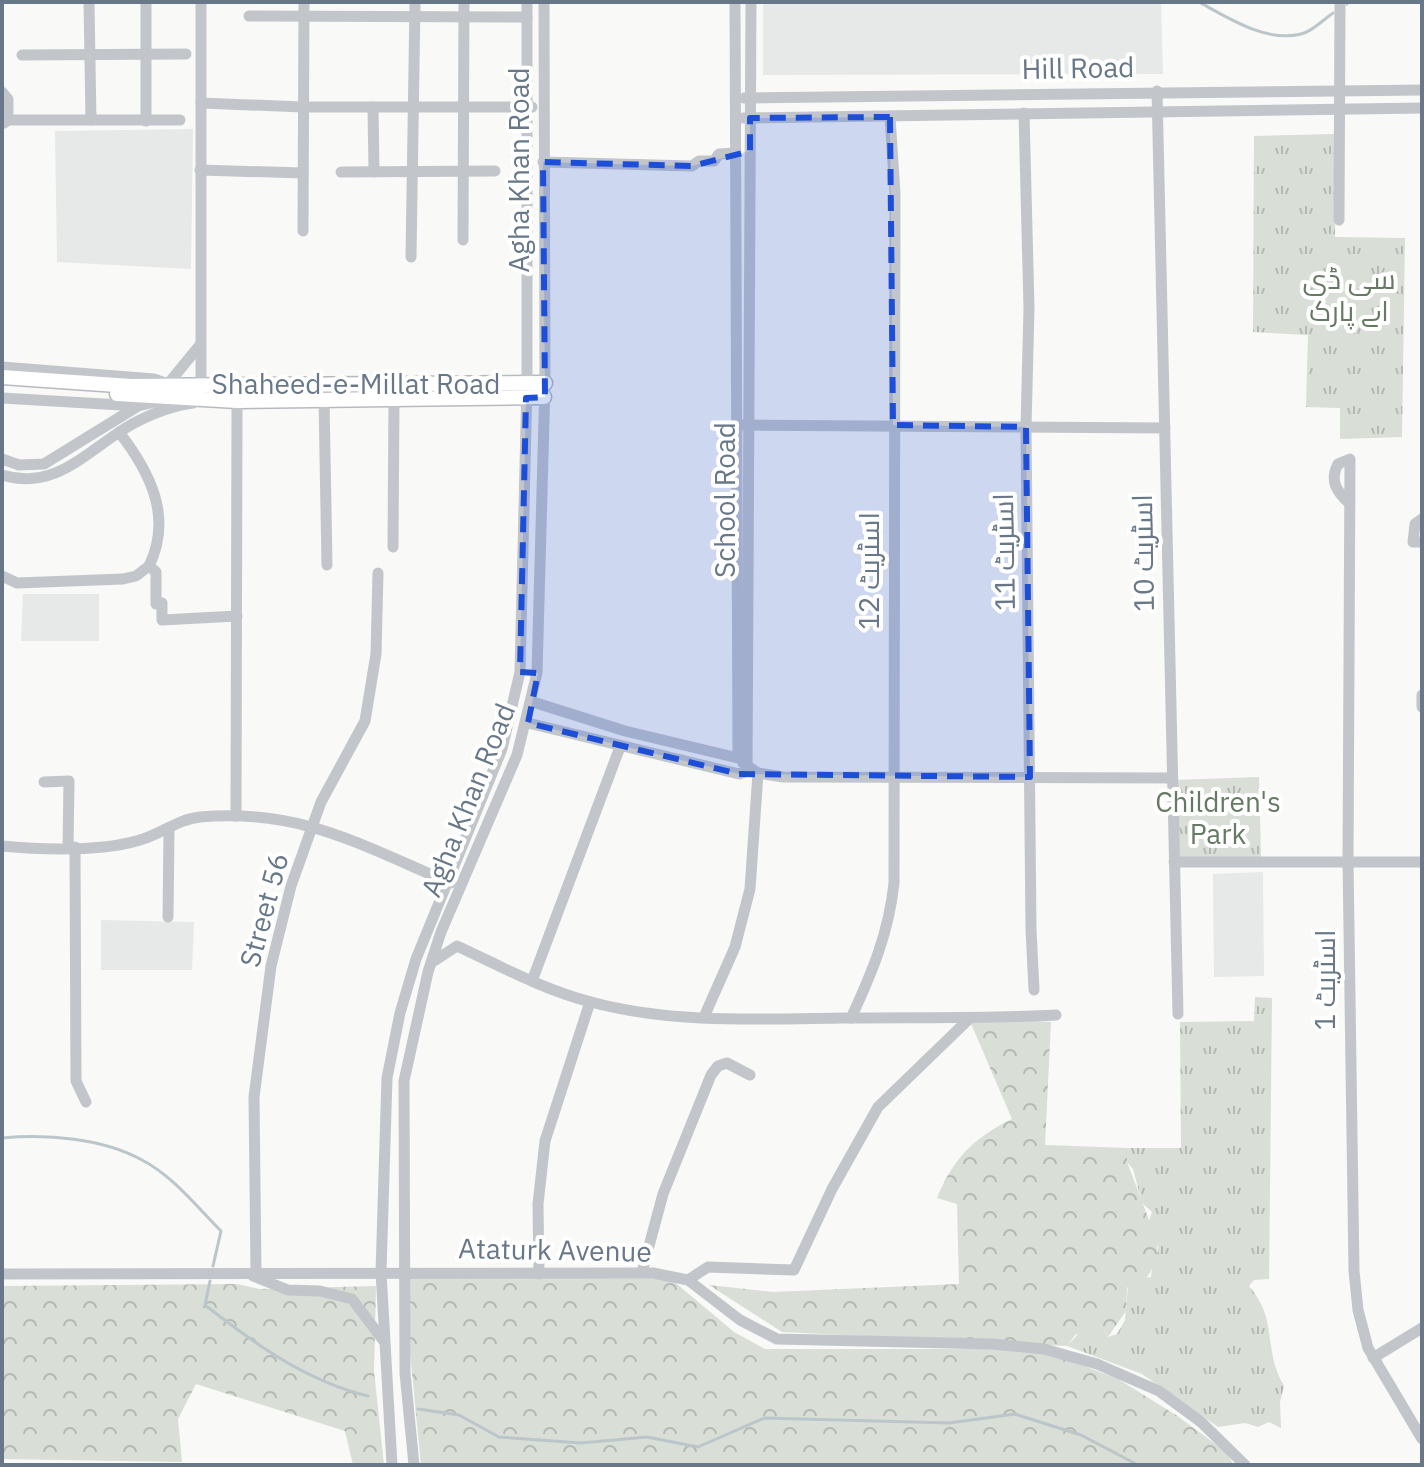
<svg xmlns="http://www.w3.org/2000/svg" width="1424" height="1467" font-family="'IBM Plex Sans',Cairo,sans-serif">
<defs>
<pattern id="grass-tufts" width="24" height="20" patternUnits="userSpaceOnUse" patternTransform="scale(2)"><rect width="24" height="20" fill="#d9ded6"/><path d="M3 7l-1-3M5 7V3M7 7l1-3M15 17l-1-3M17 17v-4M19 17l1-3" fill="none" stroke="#b4b9b3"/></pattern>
<pattern id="forest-crowns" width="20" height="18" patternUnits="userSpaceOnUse" patternTransform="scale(2)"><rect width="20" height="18" fill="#d9ded6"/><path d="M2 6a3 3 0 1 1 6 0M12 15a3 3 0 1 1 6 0" fill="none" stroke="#b4b9b3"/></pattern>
</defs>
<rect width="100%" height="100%" fill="#f9f9f7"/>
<g fill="#e7e8e8">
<polygon points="763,2 1161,2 1163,74 763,75"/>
<polygon points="193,129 191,269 57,262 55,131"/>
<polygon points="23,594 99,594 99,641 21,641"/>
<polygon points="1263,872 1264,976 1214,977 1213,874"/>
<polygon points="101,920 194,922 192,970 101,970"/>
</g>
<g fill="url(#grass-tufts)">
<polygon points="1336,134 1335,237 1405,238 1402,437 1340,439 1340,408 1306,407 1308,335 1253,332 1254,136"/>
<polygon points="1259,777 1261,857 1176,860 1174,780"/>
<path d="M1255,997L1272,998L1269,1279L1254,1280L1249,1286C1279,1321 1262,1348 1284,1386L1280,1402L1281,1428L1269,1422L1258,1427L1245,1423L1218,1427L1142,1374L1067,1346L1081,1331L1100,1324L1108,1337L1117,1334L1125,1320L1128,1286L1134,1280L1151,1277C1153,1247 1167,1259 1148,1224L1152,1212L1142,1203L1133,1169L1125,1160L1127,1148H1181L1180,1022L1254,1021Z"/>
</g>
<g fill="url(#forest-crowns)">
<path d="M969,1019L1051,1022L1045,1145L1127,1148V1162L1157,1241V1260L1146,1279L1134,1280L1127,1288L1126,1311L1108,1337L1100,1324L1075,1335L1067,1346L782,1332L709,1285L773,1292L959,1284L957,1204L937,1198C953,1159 973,1138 1012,1119Z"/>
<polygon points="410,1277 671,1279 734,1332 765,1349 994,1349 1050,1353 1118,1379 1176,1415 1225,1451 1234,1465 421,1465 410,1353"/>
<polygon points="237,1284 259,1289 376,1286 374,1371 384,1465 353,1465 345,1431 196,1384 178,1419 182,1462 2,1459 2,1286"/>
</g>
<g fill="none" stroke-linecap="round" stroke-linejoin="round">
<g stroke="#bbc6cb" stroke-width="3">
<path d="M1199,2C1228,18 1267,43 1301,34C1312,32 1324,19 1333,13"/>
<polyline points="1347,4 1349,2"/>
<path d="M2,1138C47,1134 102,1138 142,1160C173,1176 197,1207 221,1231L213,1266"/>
<path d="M210,1281L205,1305C255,1344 306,1381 368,1396"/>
<polyline points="418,1409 459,1415 499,1437 581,1443 647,1437 698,1447 764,1418 949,1423 1015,1414 1081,1435 1138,1465"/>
</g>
<g stroke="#b6babf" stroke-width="17">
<g id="major">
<polyline points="2,377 131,386 545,383"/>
<polyline points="117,394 237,401 544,397"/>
</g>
</g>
<g stroke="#c2c6cb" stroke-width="11">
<polyline points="89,2 91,120"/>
<polyline points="201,2 201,383"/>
<polyline points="249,16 527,17"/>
<polyline points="22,55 186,54"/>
<polyline points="1157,91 1178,1014"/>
<polyline points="2,92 8,99 8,120 4,123"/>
<polyline points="744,98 1422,90"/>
<polyline points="201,103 303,107 532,107"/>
<polyline points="373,107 374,172"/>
<polyline points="1024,113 1029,308 1026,427 1031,929 1034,990"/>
<polyline points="743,118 1422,108"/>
<polyline points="8,120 180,120"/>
<polyline points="146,121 146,2"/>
<polyline points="543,162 692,166 699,161 714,161 719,154 735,153"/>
<polyline points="200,170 303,173"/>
<polyline points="341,172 495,171"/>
<polyline points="1339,220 1340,2"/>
<polyline points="303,231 304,2"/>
<polyline points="463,240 464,2"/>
<polyline points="411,257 415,2"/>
<polyline points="2,367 154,379 168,384 200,345"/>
<polyline points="2,398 138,406 163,400"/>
<polyline points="324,400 327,565"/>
<polyline points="742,425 1165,428"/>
<path d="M119,432C150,472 173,517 149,566"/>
<polyline points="2,459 19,465 44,464 138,406"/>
<path d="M2,475C51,490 80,458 118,433C138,419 168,406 193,403"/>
<path d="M1350,504C1337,492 1329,481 1338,464L1350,459L1348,861L1354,1271L1358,1310L1368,1348L1422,1439"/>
<polyline points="1422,519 1415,524 1413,542 1422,542"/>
<polyline points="393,547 394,399"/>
<polyline points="2,576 17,583 123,579 136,576 149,566 156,572 156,604 162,603 162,620 237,616"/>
<polyline points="1422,695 1422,707"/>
<polyline points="533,702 625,731 738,758 735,2"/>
<polyline points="528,723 739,774 747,771 751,2"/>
<polyline points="743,763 758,773 783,777 1171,778"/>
<polyline points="44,782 69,781 68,847"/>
<polyline points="236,816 237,401"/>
<path d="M2,846C42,850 105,852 143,839C162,833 179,819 200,817C301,808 362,846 451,883"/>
<polyline points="75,847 76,1081 86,1102"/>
<polyline points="1174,862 1422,862"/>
<polyline points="168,917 169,829"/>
<path d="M431,963L457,946C500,966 544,990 591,1002C672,1024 761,1019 844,1018C915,1017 985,1019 1056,1015"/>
<polyline points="532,981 620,747"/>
<polyline points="704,1017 735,947 750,889 758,773"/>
<path d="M851,1018C872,973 889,932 894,883L895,193L890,117"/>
<polyline points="642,1272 663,1194 711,1075 718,1066 727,1063 750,1075"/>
<polyline points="256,1273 254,1097 271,966 291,886 321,802 365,721 376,654 378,573"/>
<polyline points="2,1274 653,1273 688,1280 740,1320 777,1339 992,1344 1044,1349 1097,1364 1159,1391 1201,1422 1245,1465"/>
<polyline points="539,1274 538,1204 545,1141 590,1002"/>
<polyline points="253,1276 288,1290 320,1291 352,1299 383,1340"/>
<polyline points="688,1280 708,1267 794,1270 832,1189 878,1107 969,1019"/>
<polyline points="1373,1358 1422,1328"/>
<polyline points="392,1465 381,1272 387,1078 400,1013 416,959 502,749 520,672 527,384 527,2"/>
<polyline points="414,1465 405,1373 404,1081 428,972 441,932 517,755 537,673 545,383 544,2"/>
</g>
<use href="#major" stroke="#fff" stroke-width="14"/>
</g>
<path fill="#1d4ed8" fill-opacity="0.2" stroke="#1d4ed8" stroke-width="6" stroke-dasharray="16 10" stroke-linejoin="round" d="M890,117L893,425L1026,427L1030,777L739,774L528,723L538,673L520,672L526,398L545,397L543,162L692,166L750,151V118Z"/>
<g text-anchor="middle" stroke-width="8" stroke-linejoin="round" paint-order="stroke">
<g font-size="28" fill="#687888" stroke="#fff">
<text transform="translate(1078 68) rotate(-1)" y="10">Hill Road</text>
<text transform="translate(519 170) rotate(-90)" y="10">Agha Khan Road</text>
<text x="356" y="394">Shaheed-e-Millat Road</text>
<text transform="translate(725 500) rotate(-90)" y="10">School Road</text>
<text transform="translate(1004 552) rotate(-91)" y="10">اسٹریٹ 11</text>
<text transform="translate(1143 553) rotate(-91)" y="10">اسٹریٹ 10</text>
<text transform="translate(869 571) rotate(-90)" y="10">اسٹریٹ 12</text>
<text transform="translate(468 800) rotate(-68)" y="10">Agha Khan Road</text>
<text transform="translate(264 910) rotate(-75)" y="10">Street 56</text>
<text transform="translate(1325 980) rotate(-90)" y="10">اسٹریٹ 1</text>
<text transform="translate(555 1250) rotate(1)" y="10">Ataturk Avenue</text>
</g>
<g font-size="28" fill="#667a63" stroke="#fff">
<text x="1349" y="289">سی ڈی<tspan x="1349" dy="32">اے پارک</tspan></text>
<text x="1218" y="812">Children's<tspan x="1218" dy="32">Park</tspan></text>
</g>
</g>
<rect width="1424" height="1467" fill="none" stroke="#687888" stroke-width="8"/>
</svg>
